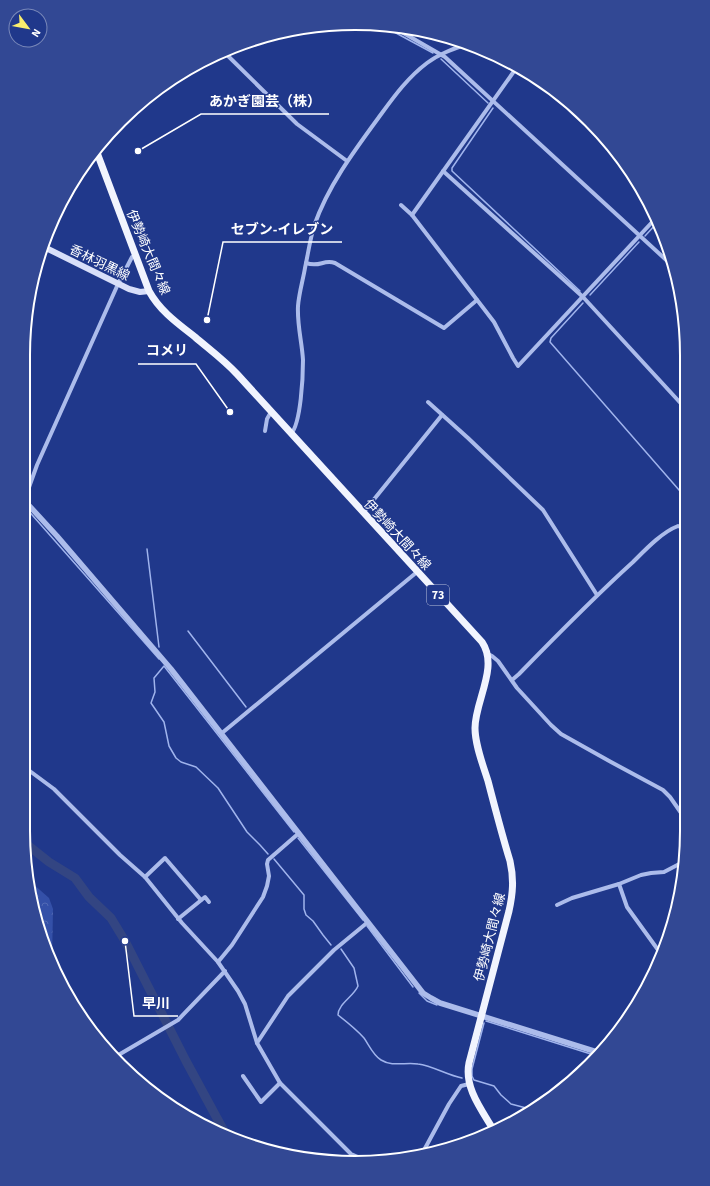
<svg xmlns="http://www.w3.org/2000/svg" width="710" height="1186" font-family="'Source Sans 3','Noto Sans JP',sans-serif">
<defs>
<pattern id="park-crowns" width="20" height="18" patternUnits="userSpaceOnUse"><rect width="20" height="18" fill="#3450a8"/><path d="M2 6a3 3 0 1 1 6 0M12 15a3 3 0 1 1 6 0" fill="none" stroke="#526ab5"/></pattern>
</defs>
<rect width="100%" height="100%" fill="#20388b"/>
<polygon fill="url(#park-crowns)" points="32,883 49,898 53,909 52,959 41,937"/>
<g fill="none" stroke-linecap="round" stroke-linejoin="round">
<g stroke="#a0b4ed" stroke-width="1.5">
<polyline points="383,26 433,53"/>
<polyline points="441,59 488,103"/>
<polyline points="493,108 452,168 452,171 580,291"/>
<polyline points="645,236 657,223"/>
<polyline points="590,295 639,242"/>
<polyline points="583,303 551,338 550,342 686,498"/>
<polyline points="26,508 159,659"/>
<polyline points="147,549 159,647"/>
<polyline points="188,631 246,707"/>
<polyline points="298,838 363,920"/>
<polyline points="268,854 260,845 247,832 218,788 196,767 181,762 176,758 169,746 164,722 151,703 155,692 154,678 164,666 294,832"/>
<polyline points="274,859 304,895 304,909 306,915 313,921 323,935 331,945"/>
<polyline points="367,926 413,987"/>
<path d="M341,949L354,968L358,986C354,996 338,1004 338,1015C347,1022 356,1029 364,1038C369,1045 373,1055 381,1060C392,1067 406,1062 418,1064C433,1066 447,1075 462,1078"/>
<polyline points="419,993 427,1001 437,1005"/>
<polyline points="486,1021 594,1055"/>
<polyline points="484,1023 472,1069 472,1076 474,1080 494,1086 501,1095 511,1104 530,1109"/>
<polyline points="558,1093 562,1085 565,1086"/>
</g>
<polyline stroke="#334582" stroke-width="9" points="25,843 49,862 75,878 89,897 111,918 125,941 186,1061 225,1133"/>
<g stroke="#acbceb" stroke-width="4">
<polyline points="393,27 445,57 676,269"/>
<polyline points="223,51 297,124 347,161"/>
<polyline points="443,171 583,297 686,409"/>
<polyline points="401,205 412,215 494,322 513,358 518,366 655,219"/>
<polyline points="412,215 517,67"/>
<path d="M306,263C320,268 323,259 335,263L444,328L477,300"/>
<polyline points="428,402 468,438 543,510 597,595"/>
<polyline points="265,431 267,419 271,412"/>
<path d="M291,434C301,423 303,376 303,360C302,342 297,325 298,306C299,293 303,280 305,268C308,254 310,240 314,226C328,186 354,151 379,117C393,98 407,78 427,63C439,54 453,49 467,44"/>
<polyline points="23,504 37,465 118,284 132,257 136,255"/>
<polyline points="363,513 442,415"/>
<polyline points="488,654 492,656 498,661 517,688 551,725 561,734 611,762 663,790 670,797 686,820"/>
<path d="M512,680L519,674C556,636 593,598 633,562C645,550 662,532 678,526L686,529"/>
<polyline points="222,733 417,572"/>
<polyline points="23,766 54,789 120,855 145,877 182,923 218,962 238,991 245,1004 257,1043 280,1083 351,1154 367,1161"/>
<polyline points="145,877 165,858 201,900"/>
<polyline points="619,884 627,907 661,954"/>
<polyline points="557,905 572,898 619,884 641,875 651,873 664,872 685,861"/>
<polyline points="178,919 205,897 209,902"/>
<polyline points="54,962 56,965 61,976"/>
<polyline points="218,962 232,945 263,897 267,886 269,876 267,864 268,860 299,833"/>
<polyline points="257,1043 288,996 334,950 368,922"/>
<polyline points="115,1057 178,1020 225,971"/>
<polyline points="243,1076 261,1102 280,1083"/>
<polyline points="423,1152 449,1104 461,1086 469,1084"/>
</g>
<polyline stroke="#acbceb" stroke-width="5.5" points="23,499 57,536 171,669 423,993 431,998 440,1003 597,1052"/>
<polyline stroke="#d8dff9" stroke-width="6" points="42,246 129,289 140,292 149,291"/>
<path stroke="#f1f4fe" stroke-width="7" d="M96,150L149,291C160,311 177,323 195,337C209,349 224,360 237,374L482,642C499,667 475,701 475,728C475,745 483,765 488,781C495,808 502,835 510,861C514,879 513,893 509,911L469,1063C464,1087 481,1109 493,1129"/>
</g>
<g text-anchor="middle" stroke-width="3" stroke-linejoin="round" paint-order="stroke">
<rect fill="#20388b" stroke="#bcc3dc" stroke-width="1" x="427" y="585" width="22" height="20" rx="3"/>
<g font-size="12" font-weight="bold" fill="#fff">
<text x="438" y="599">73</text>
</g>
<g font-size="13" fill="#fff" stroke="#20388b">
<text transform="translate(149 252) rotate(67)" y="5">伊勢崎大間々線</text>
<text transform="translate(100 262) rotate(26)" y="5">香林羽黒線</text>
<text transform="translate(398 534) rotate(47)" y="5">伊勢崎大間々線</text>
<text transform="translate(489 937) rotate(-76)" y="5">伊勢崎大間々線</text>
</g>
</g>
<path d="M0 0H710V1186H0ZM355 30H355A325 325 0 0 1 680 355V831A325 325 0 0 1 355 1156H355A325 325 0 0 1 30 831V355A325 325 0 0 1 355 30Z" fill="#324894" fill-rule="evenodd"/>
<path fill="none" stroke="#fff" stroke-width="2" d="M355 30H355A325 325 0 0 1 680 355V831A325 325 0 0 1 355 1156H355A325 325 0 0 1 30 831V355A325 325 0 0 1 355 30Z"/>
<path fill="none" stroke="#fff" stroke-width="1.5" d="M138 151L201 114H329M207 320L223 242H342M230 412L196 364H138M125 941L134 1016H178"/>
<g fill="#fff" stroke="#20388b" stroke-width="1.5">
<circle cx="138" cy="151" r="4"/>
<circle cx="207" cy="320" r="4"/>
<circle cx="230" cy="412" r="4"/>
<circle cx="125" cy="941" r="4"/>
</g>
<g font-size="14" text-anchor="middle" font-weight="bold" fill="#fff" stroke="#20388b" stroke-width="3" stroke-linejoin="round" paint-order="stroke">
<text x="265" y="106">あかぎ園芸（株）</text>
<text x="282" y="234">セブン-イレブン</text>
<text x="167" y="355">コメリ</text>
<text x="156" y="1008">早川</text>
</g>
<g transform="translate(28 28) rotate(122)"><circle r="19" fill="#20388b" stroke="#7988b9"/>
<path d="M0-3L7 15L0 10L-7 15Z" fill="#f9ed6d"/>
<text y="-6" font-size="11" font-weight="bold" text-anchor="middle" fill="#ffffff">N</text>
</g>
</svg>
